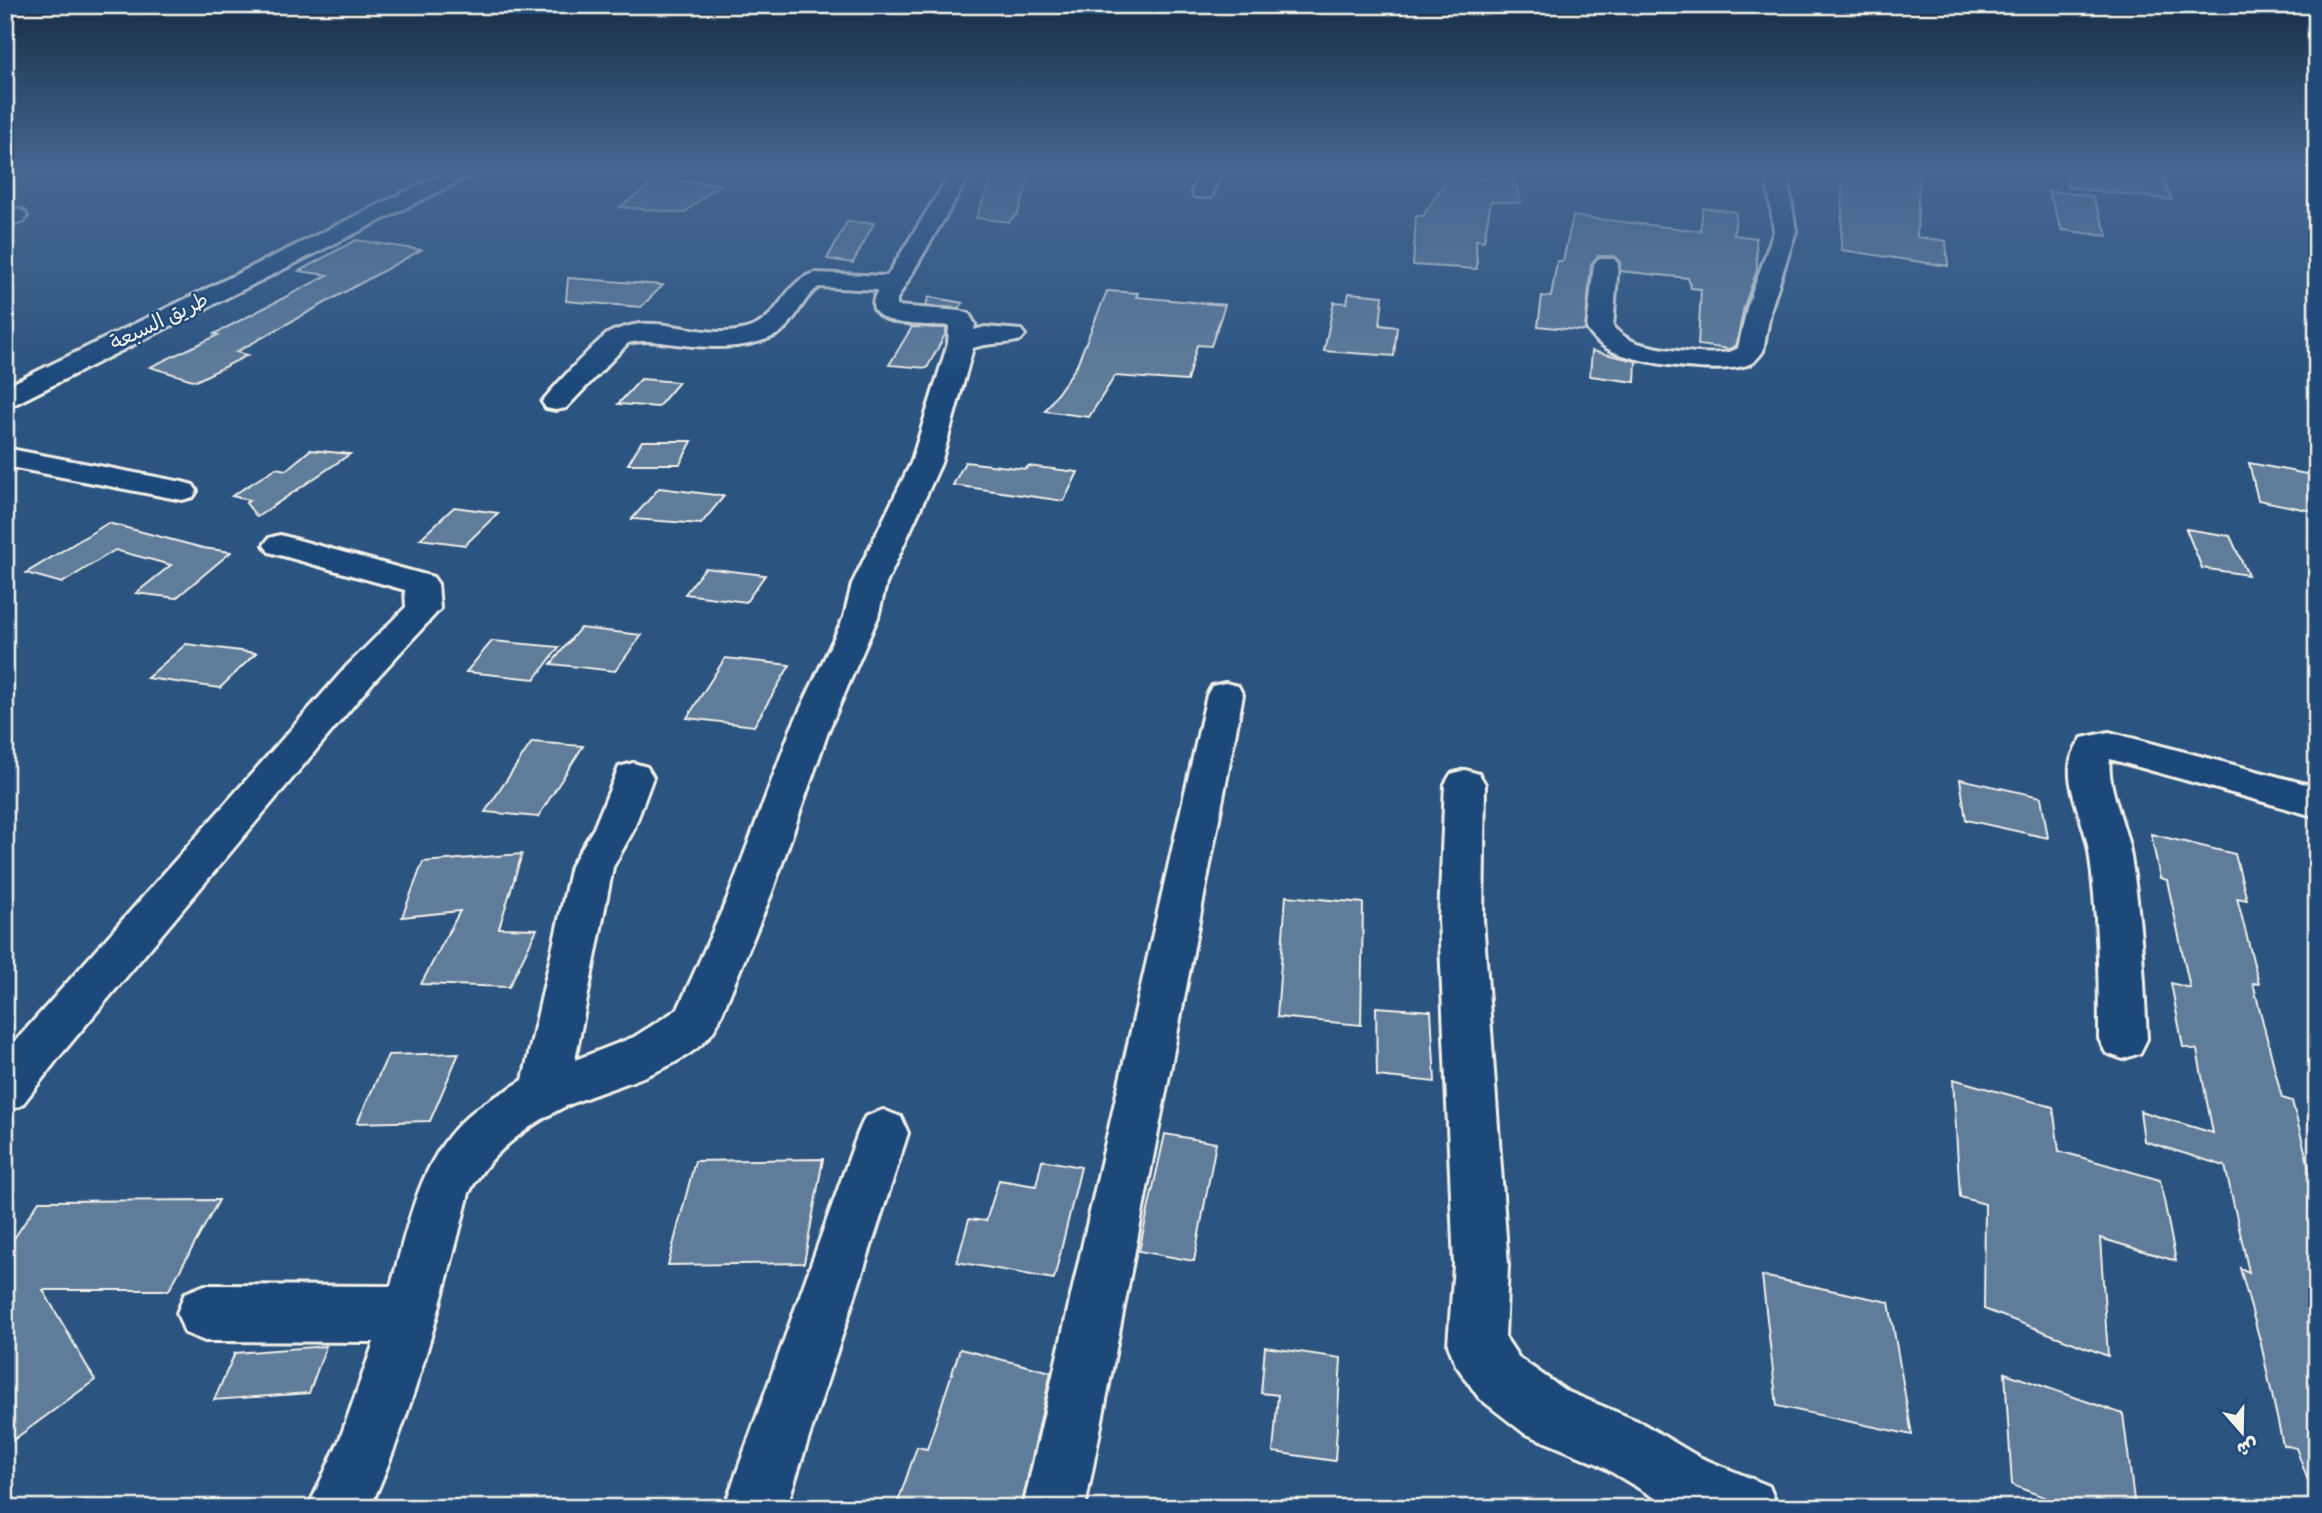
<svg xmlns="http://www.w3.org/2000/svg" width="2322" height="1513" font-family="Itim,'Playpen Sans Arabic',sans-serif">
<rect width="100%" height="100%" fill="#2c5481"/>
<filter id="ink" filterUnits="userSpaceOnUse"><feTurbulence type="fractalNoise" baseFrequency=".0143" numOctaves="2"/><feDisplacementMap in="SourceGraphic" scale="14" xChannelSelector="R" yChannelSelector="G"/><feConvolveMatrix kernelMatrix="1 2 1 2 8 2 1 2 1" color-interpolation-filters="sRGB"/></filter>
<g filter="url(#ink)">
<g fill="#5e7b9a" stroke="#f4f1e8" stroke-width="2">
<polygon points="995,171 1032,171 1018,213 1009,222 976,218"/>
<polygon points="1843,171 1919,171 1917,237 1946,241 1948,266 1841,250"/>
<polygon points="2068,171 2160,172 2172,200 2067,187"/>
<polygon points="1450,174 1485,179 1488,175 1514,179 1521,203 1491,201 1484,241 1476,240 1477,269 1413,265 1416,216 1423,216"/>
<polygon points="658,179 719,184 684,213 620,207"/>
<polygon points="2048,191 2092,196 2108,236 2062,230"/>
<polygon points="1703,208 1736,212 1734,235 1756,238 1757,270 1744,307 1736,346 1729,349 1698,345 1701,289 1691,288 1688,278 1620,271 1620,262 1614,256 1598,256 1591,264 1585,331 1538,326 1542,296 1551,297 1557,261 1563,261 1573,216 1700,231"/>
<polygon points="847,222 874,223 853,263 827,259"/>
<polygon points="356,240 421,250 236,352 248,355 196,381 150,367 218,335 214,334 328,275 299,271"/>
<polygon points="568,278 663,285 641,307 566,301"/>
<polygon points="1107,291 1138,293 1136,297 1225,305 1211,346 1197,345 1187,381 1115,376 1089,417 1045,411 1076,367"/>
<polygon points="1349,293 1383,296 1380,325 1397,327 1394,356 1324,351 1334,302 1347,303"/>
<polygon points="929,297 963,303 959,308 925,306"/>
<polygon points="912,327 946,328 946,333 927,368 889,365"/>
<polygon points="1592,351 1636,361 1635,382 1590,376"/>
<polygon points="641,379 679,382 658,407 618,404"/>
<polygon points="642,441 692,441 680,464 628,464"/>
<polygon points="310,450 350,454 257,517 246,503 250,500 232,496 276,468 286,470"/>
<polygon points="965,462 1026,469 1028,466 1078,472 1064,501 953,485"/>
<polygon points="2249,463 2317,476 2317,512 2258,500"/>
<polygon points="659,488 724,496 701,524 632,519"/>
<polygon points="454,507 498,513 465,545 420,539"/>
<polygon points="108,523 203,548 231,552 176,598 136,593 171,565 115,550 62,583 26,573"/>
<polygon points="2186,529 2230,536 2248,575 2202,568"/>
<polygon points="705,568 765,575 746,602 685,594"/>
<polygon points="580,628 642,635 615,671 551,664"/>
<polygon points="492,641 559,647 535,679 466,672"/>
<polygon points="186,644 256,653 220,688 147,678"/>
<polygon points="725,658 790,665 754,726 687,718"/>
<polygon points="532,742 583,746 538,817 485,812"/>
<polygon points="1960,779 2041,797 2048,838 1966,820"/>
<polygon points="2151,834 2235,854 2247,900 2237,898 2259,984 2253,983 2282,1098 2292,1101 2317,1197 2317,1497 2314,1497 2296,1448 2283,1445 2261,1344 2240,1268 2249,1272 2225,1166 2144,1141 2140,1111 2213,1133 2197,1050 2183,1047 2171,983 2190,988 2167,880 2160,878"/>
<polygon points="522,854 499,928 537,929 509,987 421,984 460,911 402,917 423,862"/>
<polygon points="1286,896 1363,903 1361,1025 1277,1017"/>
<polygon points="1376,1007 1431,1011 1435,1082 1377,1076"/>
<polygon points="459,1053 430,1121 357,1123 388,1055"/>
<polygon points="1953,1079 2053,1107 2059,1151 2160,1180 2176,1261 2100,1238 2108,1356 1984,1309 1985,1204 1960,1197"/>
<polygon points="1165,1134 1216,1143 1194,1261 1139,1251"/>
<polygon points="823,1159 804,1263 668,1265 695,1161"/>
<polygon points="1042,1160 1081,1167 1054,1279 957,1262 969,1219 986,1221 999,1180 1036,1186"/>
<polygon points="219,1200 169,1290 43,1290 95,1380 5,1446 5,1252 39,1201"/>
<polygon points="1762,1276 1889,1302 1912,1435 1777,1406"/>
<polygon points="326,1346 309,1393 214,1400 235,1353"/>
<polygon points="1265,1347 1341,1358 1335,1461 1273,1452 1278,1395 1261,1393"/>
<polygon points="960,1349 1051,1372 1021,1508 896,1508 917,1447 927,1449"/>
<polygon points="2005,1373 2123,1414 2135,1508 2073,1508 2012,1485"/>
</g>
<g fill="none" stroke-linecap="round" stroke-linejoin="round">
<g stroke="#f4f1e8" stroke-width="6">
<g id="minor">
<polygon points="448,171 474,171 471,175 15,404 5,406 5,387"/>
<path d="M952,171H972L897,299V306L960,311L969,314L975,324L974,330L985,327L1021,330L1025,335L1021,340C1005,345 989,342 973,348L941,463L886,584L878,617L829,729L771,895L718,1023C695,1070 607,1086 562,1108C525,1127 487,1156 469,1193C442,1300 415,1407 370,1508H308L340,1439L374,1342L205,1341L185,1333L177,1313L185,1293L205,1285L391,1286C408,1226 419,1159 468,1116C483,1102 505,1092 523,1080L571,866L594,828L619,767L633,763L647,767L653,777L633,831L613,867L575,1060L634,1037L678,1009L729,895L791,729L844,617L852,584L911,463L948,343L949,326C927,324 854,329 878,290L819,287C799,300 796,327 772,337C742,350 707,348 676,344C659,342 645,339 628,343L566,408L556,410L546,408L542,402C551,390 597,340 609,333C616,329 632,325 640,324C677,321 715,341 752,327C781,316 784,281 815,273L887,276Z"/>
<polygon points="1201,171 1221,171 1211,197 1195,197 1192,192"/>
<path d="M1766,171H1786L1796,231L1771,308L1763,351C1759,357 1754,363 1747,365C1720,375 1624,363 1602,345C1596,341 1591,335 1587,329L1594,264L1598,259H1614L1618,264L1613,327C1621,335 1630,341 1641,344C1660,349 1723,360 1738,348L1747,308L1774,231Z"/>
<polygon points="16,209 24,211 27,216 24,221 5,227 5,212"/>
<polygon points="5,448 182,482 193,485 197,491 193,497 182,500 5,466"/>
<polygon points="280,535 433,577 438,584 440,609 373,682 59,1057 22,1105 5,1112 5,1053 347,666 406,607 405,590 269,552 264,545 269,538"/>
<polygon points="1225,683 1238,686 1243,695 1085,1508 1023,1508 1207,695 1212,686"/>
<path d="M2109,732L2317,787V817L2110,759C2106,786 2127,827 2131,857C2141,917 2144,978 2147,1039L2140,1053L2123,1059L2106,1053L2099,1039C2099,976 2098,913 2089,851C2085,824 2068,792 2070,767C2070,756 2077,747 2082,738Z"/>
<polygon points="1465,770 1479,774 1485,784 1483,919 1508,1265 1505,1337 1519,1358 1566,1391 1640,1422 1699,1457 1769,1486 1778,1508 1676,1508 1657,1499 1598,1464 1524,1433 1479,1398 1456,1365 1448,1345 1454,1265 1439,919 1445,784 1451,774"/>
<polygon points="883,1110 901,1117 908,1133 786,1508 724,1508 858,1133 865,1117"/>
</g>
</g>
<use href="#minor" fill="#1f4a7a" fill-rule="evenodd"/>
</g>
</g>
<linearGradient id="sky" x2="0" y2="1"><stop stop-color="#182e47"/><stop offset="0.45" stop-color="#456792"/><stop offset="1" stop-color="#456792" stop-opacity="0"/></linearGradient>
<rect width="2322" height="383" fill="url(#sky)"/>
<g text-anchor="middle" stroke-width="5" stroke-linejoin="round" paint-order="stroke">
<g font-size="21" fill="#f4f1e8" stroke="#1f4a7a">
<text transform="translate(159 321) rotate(-26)" y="7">طريق السبعة</text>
</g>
</g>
<rect width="2322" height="1513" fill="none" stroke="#1f4a7a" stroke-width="28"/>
<rect x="14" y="14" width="2294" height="1485" fill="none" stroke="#f4f1e8" stroke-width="2.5" filter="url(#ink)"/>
<g transform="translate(2242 1432) rotate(160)" stroke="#1f4a7a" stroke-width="5" paint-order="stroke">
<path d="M0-5L12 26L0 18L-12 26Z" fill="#f4f1e8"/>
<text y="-10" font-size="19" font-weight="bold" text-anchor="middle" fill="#f4f1e8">ش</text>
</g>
</svg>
